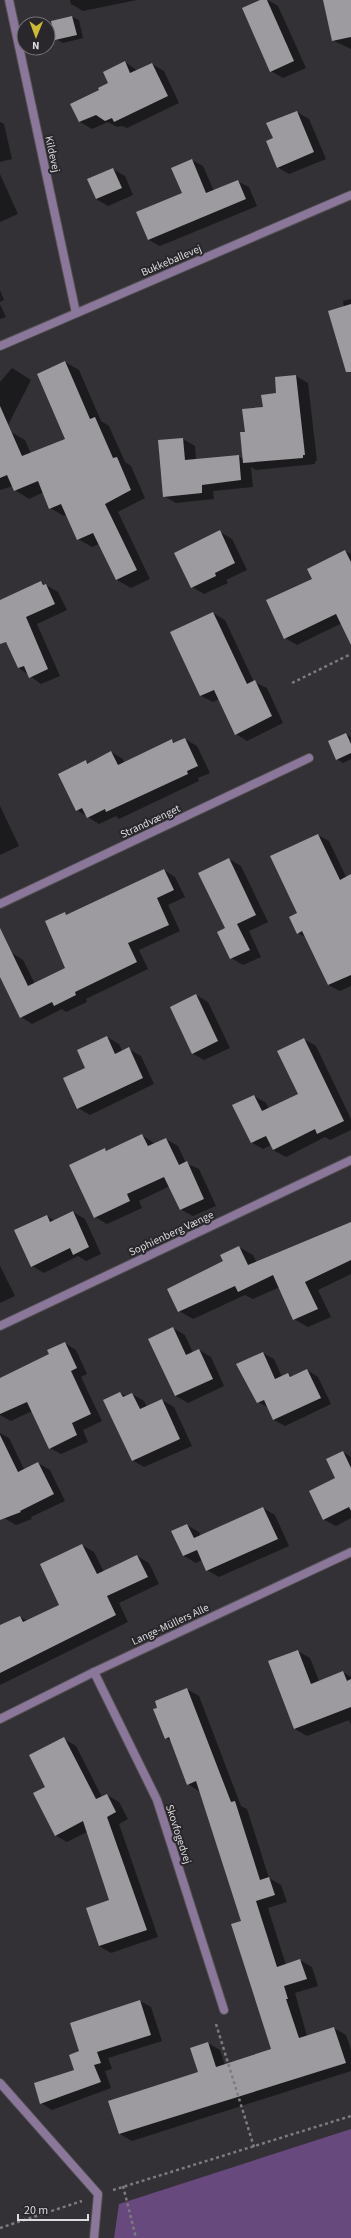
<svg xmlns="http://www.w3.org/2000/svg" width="351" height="2238" font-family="'Source Sans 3',sans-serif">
<rect width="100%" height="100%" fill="#333135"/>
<polygon fill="#67497d" points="351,2129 351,2238 114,2238 119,2204"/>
<g fill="#0007">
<polygon points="70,0 137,0 83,11 71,4"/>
<polygon points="263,0 268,0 278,6 306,68 283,78 271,71"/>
<polygon points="324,0 351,0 351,49 332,40"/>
<polygon points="72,17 79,20 83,38 63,43 56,39 52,21"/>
<polygon points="125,62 138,71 152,64 164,71 179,103 127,128 122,126 117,127 108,122 92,129 80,122 72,104 100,91 110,84"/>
<polygon points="297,112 309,119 326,159 289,174 277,167 274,139"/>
<polygon points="0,122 4,124 12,159 0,162"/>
<polygon points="192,160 203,166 214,191 237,181 249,187 257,206 160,246 149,240 183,193"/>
<polygon points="113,169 125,176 133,195 108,206 96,199"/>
<polygon points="0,174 18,214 0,222"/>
<polygon points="0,290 4,300 0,302"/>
<polygon points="351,299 351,352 343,301"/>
<polygon points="0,304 6,317 0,319"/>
<polygon points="65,362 79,370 101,421 109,426 125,462 131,466 145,498 118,512 150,579 131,588 117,580 99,544 92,547 78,539 67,515 64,516 50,508 44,492 29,499 15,490 13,486 0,490 0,382 12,368 31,380 3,435 11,432 25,440 31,454 66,439"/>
<polygon points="296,376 308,383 317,461 315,461 315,464 256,470 251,467 253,487 213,491 214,499 176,503 164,496 159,441 183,439 195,446 196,460 238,456 244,459 246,433 264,408"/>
<polygon points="220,532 232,539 247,570 226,580 228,583 204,594 192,587"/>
<polygon points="345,551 351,554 351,626 344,622 297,645 285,638 313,579"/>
<polygon points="41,582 58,592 67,610 37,624 60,676 41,684 19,668 0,628 0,601"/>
<polygon points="213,613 225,620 254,682 267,688 283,723 247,741 236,734 219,699 213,702 201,696 172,633"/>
<polygon points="346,734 351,737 351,759 343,763 337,759"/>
<polygon points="185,739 197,746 210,773 198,778 199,781 119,819 116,816 99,824 77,810 86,762 89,764 111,752 123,759 124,763 172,741 176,743"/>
<polygon points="0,806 19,846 0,855"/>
<polygon points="318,835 329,841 346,877 351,875 351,986 340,991 328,985 307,938 298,933 298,914"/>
<polygon points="229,859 241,866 268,922 249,931 261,957 243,965 231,958 227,929"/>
<polygon points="164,870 175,877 185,897 168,905 180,931 139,950 148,969 86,999 87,1002 66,1012 62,1009 32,1024 21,1017 0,975 0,959 12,953 23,960 35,984 66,968 65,914 68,915"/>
<polygon points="196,995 208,1002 230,1048 204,1060 192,1053"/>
<polygon points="107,1037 119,1044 122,1051 129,1049 141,1056 154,1084 90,1115 78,1108 86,1068"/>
<polygon points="304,1039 316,1046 351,1119 351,1130 330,1140 325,1137 286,1157 273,1150 271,1145 263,1149 251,1142 254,1096 266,1103 269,1109 299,1095"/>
<polygon points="142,1135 155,1144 166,1139 178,1146 186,1163 199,1169 216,1206 193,1216 180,1209 170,1186 139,1201 142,1208 107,1224 95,1217 105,1149 109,1151"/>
<polygon points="73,1212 85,1219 101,1254 86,1261 78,1256 44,1273 32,1266 47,1216 55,1221"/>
<polygon points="351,1224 351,1274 318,1290 331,1317 308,1327 294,1319 280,1287 253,1299 245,1295 193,1319 179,1311 239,1247 253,1255 257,1263"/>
<polygon points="0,1266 15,1296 0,1303"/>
<polygon points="173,1328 185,1335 193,1353 199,1350 211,1357 224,1386 188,1403 176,1396 150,1339"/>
<polygon points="65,1343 76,1350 87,1374 81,1377 102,1421 83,1430 88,1442 61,1454 50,1448 32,1411 11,1421 0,1415 0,1379 50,1355"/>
<polygon points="263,1353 274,1359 282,1377 288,1374 293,1377 307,1370 318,1377 331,1404 285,1426 274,1420 269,1408 258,1402"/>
<polygon points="120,1393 126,1396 132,1394 144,1401 147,1407 162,1400 174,1407 192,1446 144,1467 132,1460"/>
<polygon points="0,1433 9,1438 24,1469 38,1463 50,1470 65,1501 31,1517 32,1519 16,1525 4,1518 0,1510"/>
<polygon points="343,1452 351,1457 351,1518 336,1526 323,1519"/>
<polygon points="263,1508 275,1515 289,1546 219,1577 207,1570 202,1560 196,1563 184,1556 187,1525 199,1532 201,1536"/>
<polygon points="82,1545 94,1552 104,1572 137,1556 149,1563 159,1584 119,1603 128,1622 0,1685 0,1626 20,1617 28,1621 61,1605"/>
<polygon points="298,1651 310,1658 319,1681 343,1672 351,1677 351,1725 349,1720 307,1736 295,1729 269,1662"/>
<polygon points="187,1689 199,1696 241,1806 247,1809 269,1878 281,1885 287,1902 268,1908 286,1965 300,1960 312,1967 318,1986 295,1993 307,2036 334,2028 346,2035 351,2050 351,2071 132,2141 120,2134 110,2101 199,2072 208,2043 220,2050 225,2065 272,2050 242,1922 200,1792 188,1784 171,1741 166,1738 159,1708"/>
<polygon points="64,1739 76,1746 102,1797 107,1795 119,1802 128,1819 119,1824 158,1937 111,1953 99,1946 110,1901 87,1832 67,1842 55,1835 47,1788"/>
<polygon points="140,2001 151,2007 162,2041 108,2058 112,2069 105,2071 111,2088 52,2110 41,2103 75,2070 80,2052"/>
</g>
<g fill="#9e9ba0">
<polygon points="260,0 267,0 294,61 270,72 242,8"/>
<polygon points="323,0 351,0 351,37 332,41"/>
<polygon points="72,16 77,35 55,40 51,21"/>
<polygon points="125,61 130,73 152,63 168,96 114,122 112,118 105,121 96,115 79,122 70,104 99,90 98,88 108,83 103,72"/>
<polygon points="297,111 314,152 277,168 266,141 273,138 266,123"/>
<polygon points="192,159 206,193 238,180 246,199 148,240 136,212 182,193 171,168"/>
<polygon points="113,168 122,188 96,199 87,179"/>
<polygon points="351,304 351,372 346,372 328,311"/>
<polygon points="65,361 90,419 95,417 113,458 117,457 131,490 105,504 137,570 116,580 93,533 77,540 61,504 49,509 38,481 14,491 7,475 0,478 0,406 22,456 65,439 37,374"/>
<polygon points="296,375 305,455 303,455 303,458 243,463 240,432 245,432 242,409 263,407 261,395 276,393 275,377"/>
<polygon points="183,438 185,460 239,455 241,480 202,485 202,493 163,497 158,440"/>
<polygon points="220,530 235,563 215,573 216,576 191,588 174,553"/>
<polygon points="345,550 351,562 351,645 336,614 284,639 266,600 312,579 307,569"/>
<polygon points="41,581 43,585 46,584 55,604 26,617 48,669 29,678 24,666 18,668 6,642 0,644 0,600"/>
<polygon points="213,612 247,684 255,680 272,716 235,735 214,690 200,696 170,632"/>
<polygon points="346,733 351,744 351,753 336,760 328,741"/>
<polygon points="185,738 198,766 187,771 188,774 106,812 105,809 87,818 82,808 76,811 58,774 86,760 87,764 111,751 118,765 172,739 173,743"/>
<polygon points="318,834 340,880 351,874 351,975 328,985 302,931 297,934 289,917 297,913 270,856"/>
<polygon points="229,858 256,915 237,924 250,950 230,959 217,932 225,928 198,873"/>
<polygon points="164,869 174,890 157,898 169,925 128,943 137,962 75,992 76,995 54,1006 52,1002 20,1018 0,977 0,928 28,986 65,968 45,921 65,912 66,915"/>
<polygon points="196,994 218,1041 192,1054 170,1007"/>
<polygon points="107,1036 115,1054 129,1047 143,1078 77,1109 63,1078 85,1068 77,1050"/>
<polygon points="304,1038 344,1121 317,1134 315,1129 273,1150 266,1136 251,1143 232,1105 254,1095 262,1111 298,1094 277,1051"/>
<polygon points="142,1134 148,1146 166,1138 179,1165 187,1161 204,1199 180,1210 164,1177 127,1194 130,1201 94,1218 69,1165 105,1148 106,1151"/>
<polygon points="73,1211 89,1247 73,1255 70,1248 31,1267 14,1230 47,1215 50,1222"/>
<polygon points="351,1222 351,1260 305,1282 318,1309 293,1320 273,1275 238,1292 235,1286 178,1312 167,1289 223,1261 220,1255 239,1246 248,1265"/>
<polygon points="173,1327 186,1355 199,1349 213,1379 175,1396 148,1339"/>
<polygon points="65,1342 77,1368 71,1371 91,1414 72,1423 77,1435 49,1449 27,1402 0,1414 0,1378 49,1354 47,1350"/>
<polygon points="263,1352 275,1379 288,1373 290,1377 307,1369 321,1398 273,1420 264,1400 257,1403 236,1364"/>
<polygon points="120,1392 123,1397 132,1393 140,1409 162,1399 180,1439 132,1461 103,1400"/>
<polygon points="0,1435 18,1472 38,1462 54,1494 20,1511 21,1512 0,1520"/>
<polygon points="343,1451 351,1468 351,1511 349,1507 323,1520 309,1491 335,1478 326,1459"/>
<polygon points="263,1507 278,1539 206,1571 197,1550 183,1556 171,1531 187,1524 194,1538"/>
<polygon points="82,1544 97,1574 137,1555 148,1577 107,1596 116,1615 0,1673 0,1625 20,1616 23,1622 59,1605 40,1564"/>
<polygon points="298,1650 311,1684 343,1671 347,1681 351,1679 351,1707 294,1729 268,1661"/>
<polygon points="187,1688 231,1802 235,1801 260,1880 269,1877 275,1895 256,1901 277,1967 300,1959 307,1979 284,1986 288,1999 286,1999 299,2038 334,2027 346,2063 119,2134 108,2101 198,2072 190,2048 208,2042 216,2067 271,2049 231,1924 241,1921 196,1781 187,1785 169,1737 165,1739 153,1709 157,1708 155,1701"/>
<polygon points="64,1737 96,1799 107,1794 116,1812 107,1817 147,1930 99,1946 86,1908 109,1900 83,1821 55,1836 33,1793 45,1787 29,1755"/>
<polygon points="140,2000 151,2035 97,2052 101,2063 94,2065 101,2082 40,2104 34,2083 74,2070 69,2055 79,2051 70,2023"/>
</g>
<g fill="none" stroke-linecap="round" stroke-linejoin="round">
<g stroke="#515053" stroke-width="10">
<polyline id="service" points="0,2083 98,2194 94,2238"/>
</g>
<g stroke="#515053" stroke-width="10">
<g id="minor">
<polyline points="9,0 76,313"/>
<polyline points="0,346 351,195"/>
<polyline points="0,904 309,758"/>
<polyline points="0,1326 351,1160"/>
<polyline points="94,1672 157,1800 224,2010"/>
<polyline points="0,1719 94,1672 351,1552"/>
</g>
</g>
<g stroke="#7c7b7e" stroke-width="2.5" stroke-dasharray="3 3" stroke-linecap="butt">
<polyline points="292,683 351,654"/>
<polyline points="216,2024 254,2147"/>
<polyline points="123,2186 136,2238"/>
<polyline points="113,2190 351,2116"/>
<polyline points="0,2228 82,2201"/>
</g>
<use href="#service" stroke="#8a779a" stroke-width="8"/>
<use href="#minor" stroke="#8a779a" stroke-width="8"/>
</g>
<g text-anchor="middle" stroke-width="4" stroke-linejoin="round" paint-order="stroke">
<g font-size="11" fill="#dcdbdd" stroke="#29272b">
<text transform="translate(53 154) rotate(78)" y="4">Kildevej</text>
<text transform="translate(171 260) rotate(-23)" y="4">Bukkeballevej</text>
<text transform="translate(150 821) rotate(-25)" y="4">Strandvænget</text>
<text transform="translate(171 1233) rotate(-25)" y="4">Sophienberg Vænge</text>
<text transform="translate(170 1624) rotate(-25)" y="4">Lange-Müllers Alle</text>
<text transform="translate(179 1834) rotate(72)" y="4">Skovfogedvej</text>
</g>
</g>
<g transform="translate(36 36) rotate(181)"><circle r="19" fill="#29272b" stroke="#716f72"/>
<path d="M0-3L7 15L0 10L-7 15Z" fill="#ceb837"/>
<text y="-6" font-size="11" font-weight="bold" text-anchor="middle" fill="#dcdbdd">N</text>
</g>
<path d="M18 2214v6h70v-6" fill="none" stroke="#dcdbdd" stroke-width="2"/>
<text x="24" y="2214" font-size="12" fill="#dcdbdd" stroke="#29272b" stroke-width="3" paint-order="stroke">20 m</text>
</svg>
